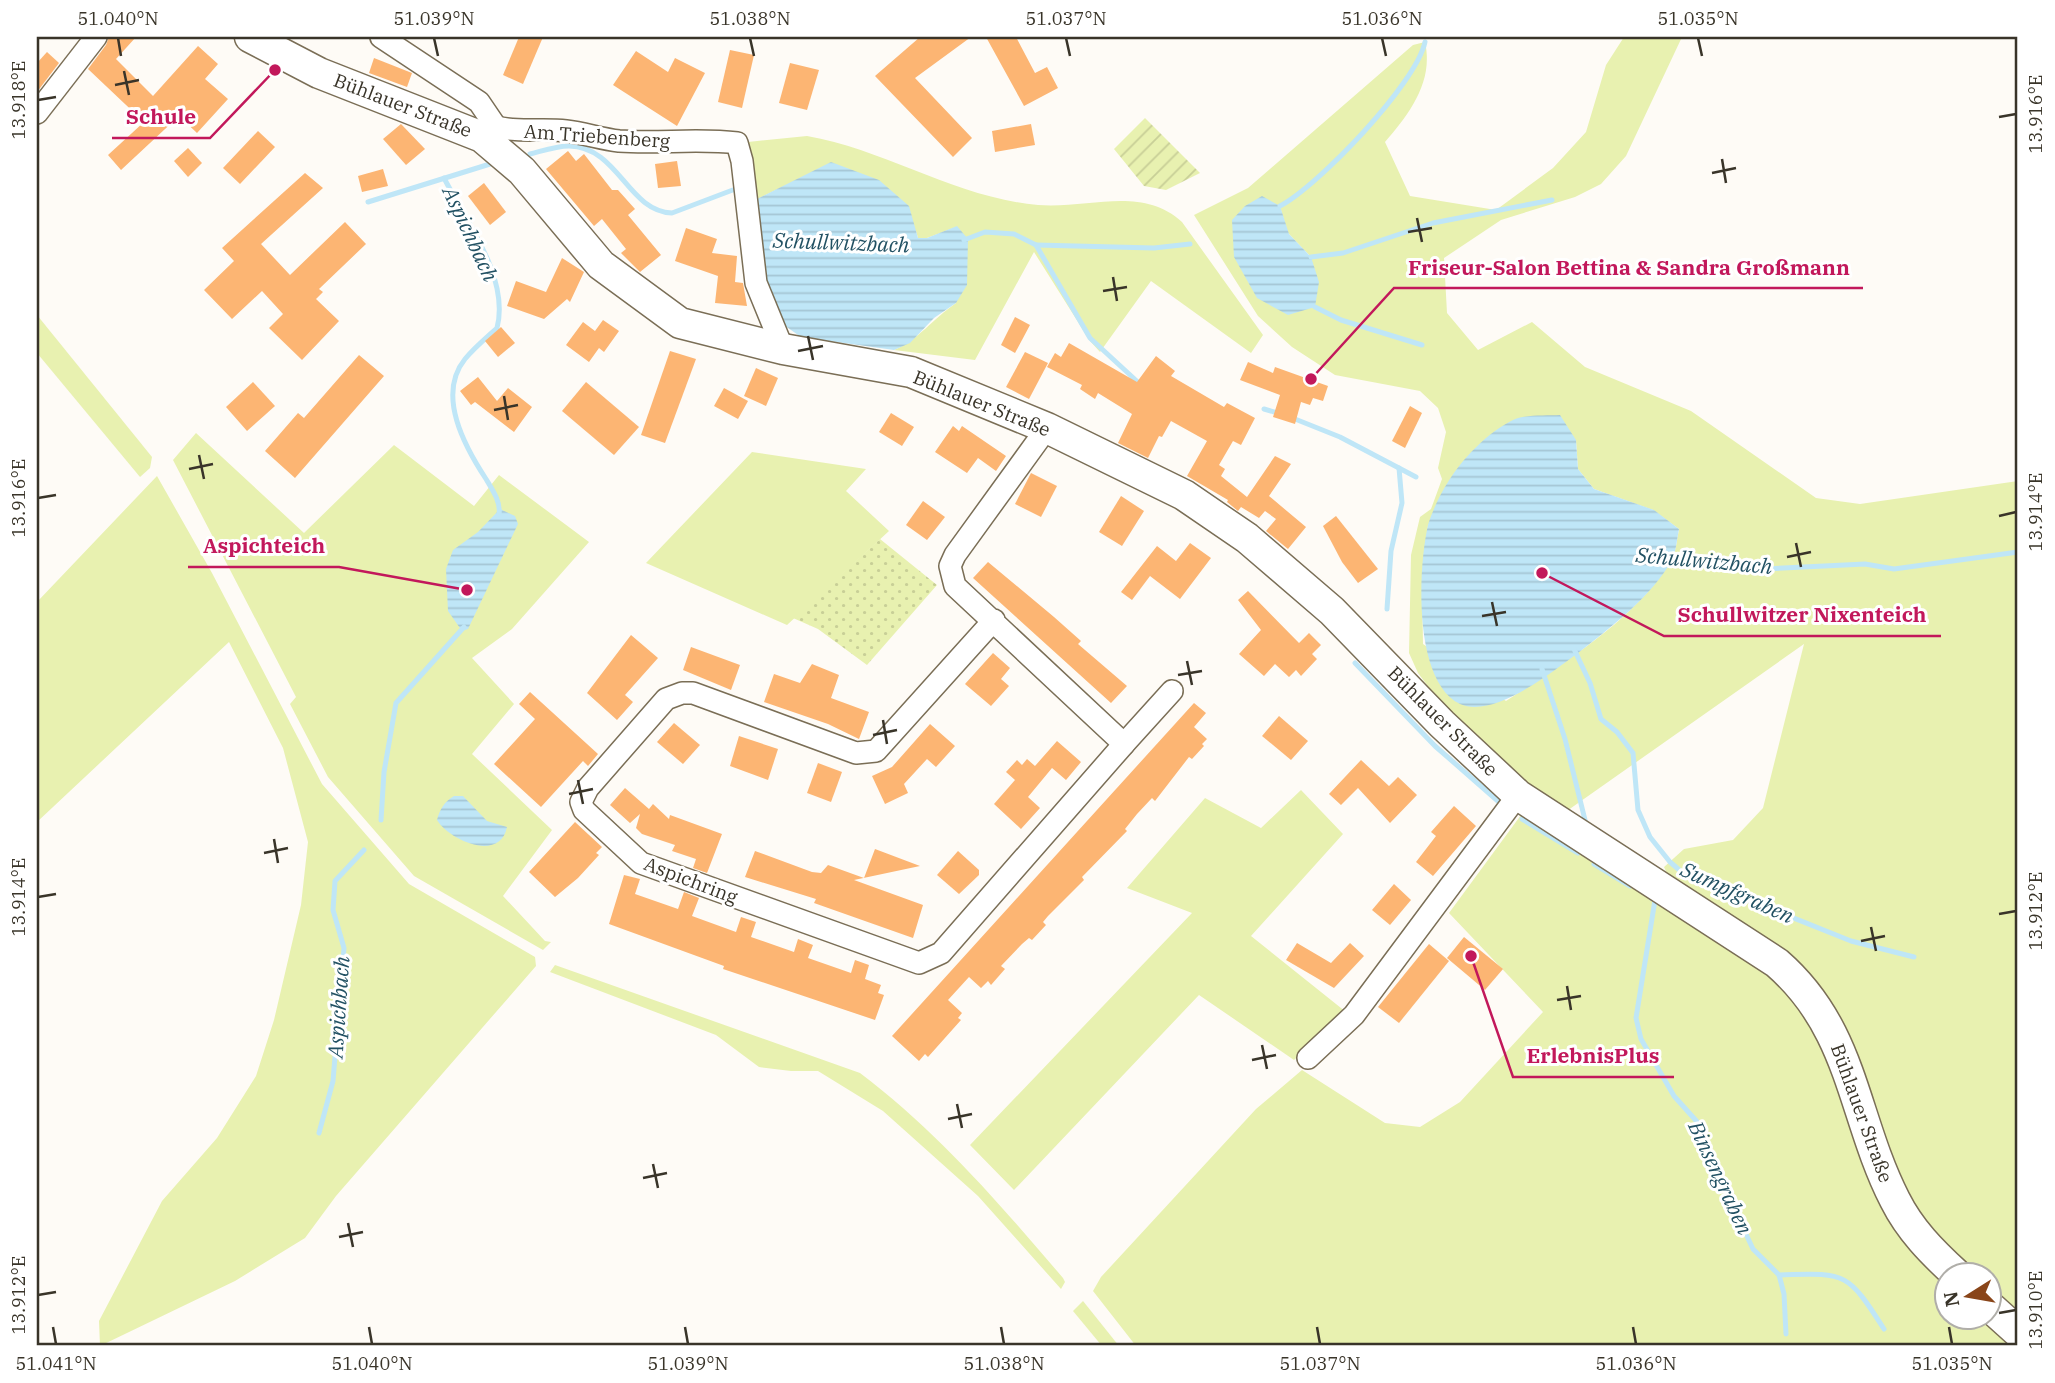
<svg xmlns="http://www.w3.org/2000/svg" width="2055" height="1383" font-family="'IBM Plex Serif',serif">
<defs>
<pattern id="park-dots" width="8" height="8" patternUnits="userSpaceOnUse" patternTransform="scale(1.75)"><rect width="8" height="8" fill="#e8f1b0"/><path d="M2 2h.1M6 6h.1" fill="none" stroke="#c8cf97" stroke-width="1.8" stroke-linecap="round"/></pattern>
<pattern id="garden-furrows" width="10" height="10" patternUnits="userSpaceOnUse" patternTransform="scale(1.75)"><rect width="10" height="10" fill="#e8f1b0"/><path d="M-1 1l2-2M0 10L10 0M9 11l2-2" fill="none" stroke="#c8cf97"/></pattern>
<pattern id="water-rules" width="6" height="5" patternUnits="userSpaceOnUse" patternTransform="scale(1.75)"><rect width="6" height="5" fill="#bfe6f7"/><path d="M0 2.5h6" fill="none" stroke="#a5c6d4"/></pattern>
</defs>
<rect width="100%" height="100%" fill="#fefbf6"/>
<g fill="#e8f1b0" fill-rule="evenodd">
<path d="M1624,37H1682L1626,156L1601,184L1575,197L1501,220L1444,258L1447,313L1478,350L1532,322L1585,367L1691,411L1816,498L1860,504L2018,481V1322L1989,1296L1988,1274H1966L1921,1225L1889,1164L1848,1038L1671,882L1664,867L1684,849L1733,840L1763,808L1804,644L1564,813L1481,745L1436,697L1418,673L1409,653L1411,555L1420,517L1431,509L1442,479L1438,468L1446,432L1438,408L1420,391L1335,375L1292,347L1258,316L1194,215L1248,188L1413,45L1425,42C1434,82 1409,114 1385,142L1410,196L1496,210L1553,168L1586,132L1606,65ZM1280,207L1288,233L1311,257L1288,315ZM1576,440L1578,469L1594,489L1653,510L1679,529C1677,539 1676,552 1671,561C1633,622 1564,662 1506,701L1423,644L1422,587L1428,525Z"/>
<path d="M807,136C887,150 957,198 1038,205C1089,209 1142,185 1182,222L1263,335L1251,353L1151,281L1100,352L1090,341L1034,252L975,360L894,350C918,340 934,318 956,303V227L927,238H918L916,231L782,187L755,200L748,142Z"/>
<polygon points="37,315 152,457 150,468 140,477 37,353"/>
<polygon points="196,433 304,533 394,445 474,506 499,475 589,542 512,629 472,658 514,704 472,754 552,830 503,896 545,941 551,942 543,950 414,876 328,777 290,704 296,697 173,460"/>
<polygon points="752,452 866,469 846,491 889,531 787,625 646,563"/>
<polygon points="157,476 212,573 322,784 409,884 535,957 536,966 336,1196 305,1238 235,1281 100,1346 99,1321 162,1201 217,1138 256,1076 274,1020 301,905 308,842 283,748 229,642 37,822 37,602"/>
<polygon points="1301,790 1343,834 1251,936 1346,1012 1294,1060 1199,995 1014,1190 970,1145 1192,913 1127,888 1205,798 1261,828"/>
<polygon points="1521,815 1789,986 1946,1279 1946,1316 1988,1317 2018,1346 1136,1346 1093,1291 1101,1277 1256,1109 1302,1070 1385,1123 1420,1127 1460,1102 1543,1012 1449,913"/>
<path d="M555,965L860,1073C938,1132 1000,1204 1063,1278L1065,1282L1061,1289L978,1196L883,1111L818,1071H791L759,1067L716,1035L550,972Z"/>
<polygon points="1083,1301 1119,1346 1102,1346 1073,1311"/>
</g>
<polygon fill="url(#park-dots)" points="880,539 937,585 867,665 818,629 793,618"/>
<polygon fill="url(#garden-furrows)" points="1145,118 1200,173 1166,190 1144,186 1114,149"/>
<g fill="url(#water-rules)">
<polygon points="831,162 879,180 909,206 918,238 927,238 957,226 968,239 967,285 956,303 934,318 910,343 894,350 801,337 781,323 766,295 755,200"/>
<polygon points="1262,196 1280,206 1289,234 1311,257 1319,282 1315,307 1288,315 1257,298 1234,257 1232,220 1245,206"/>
<path d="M1560,415L1576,440L1578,469L1594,489L1654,510L1679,529C1677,539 1676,552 1672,560C1652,596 1610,628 1578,653C1552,672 1494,719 1460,704C1413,681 1418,569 1428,525C1432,512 1440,494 1448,482C1462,459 1488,432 1513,420C1525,414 1546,416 1560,415Z"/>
<polygon points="500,509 515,516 518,524 468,629 462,631 448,611 446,569 453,550 478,532"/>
<path d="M454,796H463L487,821L507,827C500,863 449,840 437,820C440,809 444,802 454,796Z"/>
</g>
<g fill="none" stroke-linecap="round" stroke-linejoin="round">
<g stroke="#bfe6f7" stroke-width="5">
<path d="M530,154C542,151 556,146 569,146C619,147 627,211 672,213L738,188"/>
<path d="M444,178C466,221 510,278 497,328C486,338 474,348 465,359C436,395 465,447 486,479C492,489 501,502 499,514"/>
<polyline points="368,202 490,164"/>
<path d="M1280,206C1318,186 1416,84 1425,42"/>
<polyline points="964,240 985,232 1014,234 1036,245 1090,338 1141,385"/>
<polyline points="1036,245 1154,248 1190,244"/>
<polyline points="1311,257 1343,253 1433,223 1552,200"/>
<polyline points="1315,307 1341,320 1422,345"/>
<polyline points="1264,409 1281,414"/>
<polyline points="1290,417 1340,437 1416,477"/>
<polyline points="1667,558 1765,569 1865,564 1894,569 2018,552"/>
<polyline points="1387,609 1391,551 1402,503 1399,468"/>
<polyline points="1574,649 1590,683 1601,719 1617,732 1633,753 1638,810 1650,837 1670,862 1684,874 1851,941 1914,957"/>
<polyline points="1355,663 1435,746 1499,802"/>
<polyline points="1542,669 1565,739 1587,828"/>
<polyline points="1522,819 1578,853"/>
<polyline points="381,820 384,772 396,703 464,627"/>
<polyline points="1594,864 1630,886"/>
<path d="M1651,898L1655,900L1636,1018L1641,1039L1674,1096L1700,1125L1719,1177L1753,1249L1779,1275C1846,1273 1847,1271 1884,1329"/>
<polyline points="319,1133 333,1081 344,948 333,910 335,881 364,850"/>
<polyline points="1779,1275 1784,1294 1786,1334"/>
</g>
</g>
<g fill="#fcb573">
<polygon points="109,37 136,37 116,59 153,96 198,46 218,64 205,79 228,99 197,133 179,116 121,170 108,155 144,122 88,69 106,45"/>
<polygon points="519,37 543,37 523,84 503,75"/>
<polygon points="920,37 971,37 915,78 972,138 953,157 875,76"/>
<polygon points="986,37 1016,37 1035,73 1047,67 1058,88 1024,106"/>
<polygon points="730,50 754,55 742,108 718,102"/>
<polygon points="636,51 668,72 675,58 705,73 677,126 613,85"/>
<polygon points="47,52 59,63 37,92 37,63"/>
<polygon points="374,58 412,73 407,87 369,73"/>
<polygon points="790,63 819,70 807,110 779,103"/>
<polygon points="401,124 425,149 406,165 383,139"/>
<polygon points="1031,124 1035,145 995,152 992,131"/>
<polygon points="258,131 275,147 240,184 223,168"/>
<polygon points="188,148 202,163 188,177 174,161"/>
<polygon points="568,151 576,161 584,154 612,190 618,190 635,209 628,215 661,255 640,272 621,253 626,249 602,219 594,226 546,169"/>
<polygon points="677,161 681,186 658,188 655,164"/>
<polygon points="383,169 388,186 362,192 358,176"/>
<polygon points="305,173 323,188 261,244 290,275 345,222 366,244 319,289 323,292 316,299 339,321 302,360 269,328 283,314 262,291 232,319 204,290 234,261 222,248"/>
<polygon points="484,183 506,212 490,225 468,196"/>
<polygon points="686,228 717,239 712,253 737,256 735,282 743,283 747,306 715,303 718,276 675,261"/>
<polygon points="562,258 584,272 570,302 567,299 544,319 507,306 516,281 546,292"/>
<polygon points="1015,317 1030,325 1015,353 1001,345"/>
<polygon points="603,320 619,331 604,352 599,348 589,362 566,345 583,322 595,331"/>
<polygon points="501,327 515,343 498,357 485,341"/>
<polygon points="1069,343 1137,382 1156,356 1175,371 1171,376 1224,407 1227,403 1255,418 1241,445 1233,441 1219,465 1225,469 1221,476 1247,497 1275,456 1291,464 1269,496 1306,527 1288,549 1266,531 1276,519 1265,511 1259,518 1241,507 1238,511 1227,502 1228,500 1187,476 1207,441 1171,421 1162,437 1159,436 1148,458 1118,443 1132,414 1098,393 1095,399 1080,389 1082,385 1047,367 1055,353 1061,357"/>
<polygon points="670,351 696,359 665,443 641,435"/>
<polygon points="1025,352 1048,363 1029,399 1006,387"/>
<polygon points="359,355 384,376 295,478 265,451 298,413 304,418"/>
<polygon points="1248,362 1273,373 1275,367 1328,386 1323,401 1313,398 1310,405 1301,402 1295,424 1273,417 1280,395 1240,380"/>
<polygon points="756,368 778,378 766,406 744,396"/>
<polygon points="478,377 497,401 508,388 532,407 514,432 475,402 471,405 460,391"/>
<polygon points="253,382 275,406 247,431 226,407"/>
<polygon points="586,382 639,427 614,455 562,411"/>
<polygon points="724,388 748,401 738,419 714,406"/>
<polygon points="1410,406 1422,413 1405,448 1392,441"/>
<polygon points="891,413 914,427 902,446 879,432"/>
<polygon points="953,426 959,431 962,426 1006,456 996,471 978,458 967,473 935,452"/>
<polygon points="1031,473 1057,486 1041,517 1015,504"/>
<polygon points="1121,496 1144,511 1122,546 1099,532"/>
<polygon points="923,501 945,517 927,540 906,525"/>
<polygon points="1336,516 1378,569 1358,583 1342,562 1323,526"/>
<polygon points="1190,543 1211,558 1180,599 1150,576 1132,600 1121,592 1157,546 1176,561"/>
<polygon points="988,562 1054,617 1081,641 1078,644 1127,686 1111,703 973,578"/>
<polygon points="1248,591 1299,643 1309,633 1321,645 1312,654 1317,659 1301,676 1296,670 1289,677 1275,664 1264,676 1239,654 1261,630 1238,600"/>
<polygon points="631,635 658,658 625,695 633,702 617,720 587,693"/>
<polygon points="691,647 740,665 731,690 683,670"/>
<polygon points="993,653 1010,668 1001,679 1009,686 991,706 965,684"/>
<polygon points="812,664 839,675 831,698 869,712 859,739 828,724 764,702 774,674 800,683"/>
<polygon points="530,692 598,754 588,766 583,761 541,807 494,764 535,719 519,704"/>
<polygon points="1194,703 1206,713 1194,727 1207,739 1202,744 1204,746 1192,759 1189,757 1155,801 1152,798 1137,814 1125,829 1127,831 1082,877 1084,880 1048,916 1043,922 1046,925 1032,940 1029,938 1022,944 1001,966 1005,969 991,985 988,981 981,988 969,977 948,1000 962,1013 958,1018 961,1020 928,1057 925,1054 919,1061 892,1036"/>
<polygon points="1279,716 1308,741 1291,760 1262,736"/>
<polygon points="674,723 700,745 683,764 657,742"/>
<polygon points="930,724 955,746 936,767 927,759 904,784 908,793 885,804 872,776 892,767"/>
<polygon points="739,736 778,749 768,780 730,766"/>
<polygon points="1057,741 1081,762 1066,780 1052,768 1028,797 1040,808 1021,829 994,804 1015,780 1006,772 1017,760 1022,765 1027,759 1035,766"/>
<polygon points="1361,760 1389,786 1398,777 1417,795 1390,823 1358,788 1341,805 1329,794"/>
<polygon points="818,763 842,772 831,802 807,793"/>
<polygon points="625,788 649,809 653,804 669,819 670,815 722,834 707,873 693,868 696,859 672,851 675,845 642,834 636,828 640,814 630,823 610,805"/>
<polygon points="1454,806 1476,826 1433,876 1416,862 1436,836 1431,832"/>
<polygon points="575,822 602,847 596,853 599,855 578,878 555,897 529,872"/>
<polygon points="875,849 920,866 854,880 923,905 913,938 814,903 816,899 745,877 755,851 812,872 821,873 828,865 864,878"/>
<polygon points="958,851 979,870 979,875 959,894 937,875"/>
<polygon points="624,875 640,879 635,894 678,909 684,892 699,898 692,916 736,932 741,917 756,922 751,937 794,952 798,939 813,945 808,958 851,973 855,960 869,965 865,979 881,985 878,993 884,995 875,1020 723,969 724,966 609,924"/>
<polygon points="1394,884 1411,900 1390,925 1372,910"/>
<polygon points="1464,937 1503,969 1485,990 1447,958"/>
<polygon points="1297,943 1331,963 1350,943 1364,956 1334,988 1286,960"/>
<polygon points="1429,944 1449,961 1399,1023 1378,1007"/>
</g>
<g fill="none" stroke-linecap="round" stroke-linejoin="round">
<g stroke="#7a6e56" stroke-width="24">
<g id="street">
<polyline points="381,37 479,102 496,127 487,133"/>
<polyline points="37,113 96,37"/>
<path d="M496,127C519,133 542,128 566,131C584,133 601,139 619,141C658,144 698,138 737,143L742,161L756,283L783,349"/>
<polyline points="994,620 876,751 856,753 693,693 682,693 666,699 588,788 581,802 584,810 641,863 919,963 941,953 1124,744 955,586 950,566 955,555 1047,428"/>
<polyline points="1124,744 1172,691"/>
<polyline points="1308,1058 1354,1015 1518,795"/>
</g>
</g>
<g stroke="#7a6e56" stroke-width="33">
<g id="secondary">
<path d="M250,37L319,73L482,137L522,171L601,265L680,323L783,349L911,372L1047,428L1184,495L1247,538L1332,611L1442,724L1518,795L1777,963C1854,1030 1852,1116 1895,1200C1910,1230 1932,1252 1956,1274"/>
<polyline points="1988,1305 2018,1332"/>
</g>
</g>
<use href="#street" stroke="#fff" stroke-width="21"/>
<use href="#secondary" stroke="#fff" stroke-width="30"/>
</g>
<path fill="none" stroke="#393429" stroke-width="2.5" d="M118,38L121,56M434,38L438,56M750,38L754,56M1066,38L1070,56M1382,38L1386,56M1698,38L1702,56M124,71L129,95M115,85L139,80M38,100L56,97M1999,117L2016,114M1722,159L1726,183M1712,173L1736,168M1417,218L1422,242M1408,232L1432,228M1113,277L1117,301M1103,291L1127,287M808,336L813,360M798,351L823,346M504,396L508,420M494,410L518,405M199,455L204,479M189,469L213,464M38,498L56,495M1999,516L2016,512M1796,543L1801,567M1787,557L1811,552M1492,602L1497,626M1482,616L1506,612M1187,661L1192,685M1178,675L1202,671M883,720L887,744M873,735L897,730M578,780L583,804M569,794L593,789M274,839L278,863M264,853L288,848M38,897L56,894M1999,914L2016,911M1871,927L1876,951M1861,941L1885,936M1567,986L1571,1010M1557,1000L1581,996M1262,1045L1267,1069M1252,1060L1276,1055M957,1104L962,1128M948,1119L972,1114M653,1164L658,1188M643,1178L667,1173M348,1223L353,1247M339,1237L363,1232M38,1295L56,1292M1999,1313L2016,1310M53,1327L56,1344M369,1327L372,1344M685,1327L688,1344M1001,1327L1004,1344M1317,1327L1320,1344M1633,1327L1636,1344M1949,1327L1952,1344"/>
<g text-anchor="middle" stroke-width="6" stroke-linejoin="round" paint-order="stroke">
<g font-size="19" fill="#393429" stroke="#fff">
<text transform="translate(403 105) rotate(21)" y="7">Bühlauer Straße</text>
<text transform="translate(597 136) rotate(4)" y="7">Am Triebenberg</text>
<text transform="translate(982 403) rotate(22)" y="7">Bühlauer Straße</text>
<text transform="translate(1443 721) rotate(45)" y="7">Bühlauer Straße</text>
<text transform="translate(691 880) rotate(21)" y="7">Aspichring</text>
<text transform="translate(1862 1113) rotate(70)" y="7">Bühlauer Straße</text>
</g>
<g font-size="21" font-style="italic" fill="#225163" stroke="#fff">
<text transform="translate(470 234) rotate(65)" y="7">Aspichbach</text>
<text transform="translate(841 243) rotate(2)" y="7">Schullwitzbach</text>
<text transform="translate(1704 561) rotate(5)" y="7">Schullwitzbach</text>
<text transform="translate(1737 893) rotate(24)" y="7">Sumpfgraben</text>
<text transform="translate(339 1007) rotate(-86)" y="7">Aspichbach</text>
<text transform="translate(1720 1178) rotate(65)" y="7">Binsengraben</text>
</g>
</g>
<path fill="none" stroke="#c2185b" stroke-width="2.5" d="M275 70L210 138H112M1311 379L1394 288H1863M467 590L339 567H188M1542 573L1664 636H1941M1471 956L1513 1077H1674"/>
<g fill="#c2185b" stroke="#fff" stroke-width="2.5">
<circle cx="275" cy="70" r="7"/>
<circle cx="1311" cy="379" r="7"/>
<circle cx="467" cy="590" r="7"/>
<circle cx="1542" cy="573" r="7"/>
<circle cx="1471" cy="956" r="7"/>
</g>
<g font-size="21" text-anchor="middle" font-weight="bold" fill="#c2185b" stroke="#fff" stroke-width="6" stroke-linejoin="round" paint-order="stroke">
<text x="161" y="124">Schule</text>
<text x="1629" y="275">Friseur-Salon Bettina &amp; Sandra Großmann</text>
<text x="264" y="553">Aspichteich</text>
<text x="1802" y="622">Schullwitzer Nixenteich</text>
<text x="1593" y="1063">ErlebnisPlus</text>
</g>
<rect width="2055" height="1383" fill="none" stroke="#ffffff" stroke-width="77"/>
<g transform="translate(1968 1296) rotate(259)"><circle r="33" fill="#ffffff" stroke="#b0aea9" stroke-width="2"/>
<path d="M0-5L12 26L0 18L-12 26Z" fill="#894519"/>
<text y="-10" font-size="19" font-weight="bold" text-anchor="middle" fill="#393429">N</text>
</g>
<rect x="38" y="38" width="1978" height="1306" fill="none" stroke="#393429" stroke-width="2.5"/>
<g font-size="18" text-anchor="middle" fill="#393429">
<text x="118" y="25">51.040°N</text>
<text x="434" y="25">51.039°N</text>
<text x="750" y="25">51.038°N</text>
<text x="1066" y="25">51.037°N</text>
<text x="1382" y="25">51.036°N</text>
<text x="1698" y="25">51.035°N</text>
<text transform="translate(19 100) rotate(-90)" y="6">13.918°E</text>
<text transform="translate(2036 114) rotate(-90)" y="6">13.916°E</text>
<text transform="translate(19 498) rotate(-90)" y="6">13.916°E</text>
<text transform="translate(2036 512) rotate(-90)" y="6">13.914°E</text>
<text transform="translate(19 897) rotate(-90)" y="6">13.914°E</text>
<text transform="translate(2036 911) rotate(-90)" y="6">13.912°E</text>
<text transform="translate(19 1295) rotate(-90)" y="6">13.912°E</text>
<text transform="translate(2036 1310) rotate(-90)" y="6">13.910°E</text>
<text x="56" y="1370">51.041°N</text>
<text x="372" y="1370">51.040°N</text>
<text x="688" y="1370">51.039°N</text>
<text x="1004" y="1370">51.038°N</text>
<text x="1320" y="1370">51.037°N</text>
<text x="1636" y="1370">51.036°N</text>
<text x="1952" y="1370">51.035°N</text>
</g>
</svg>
